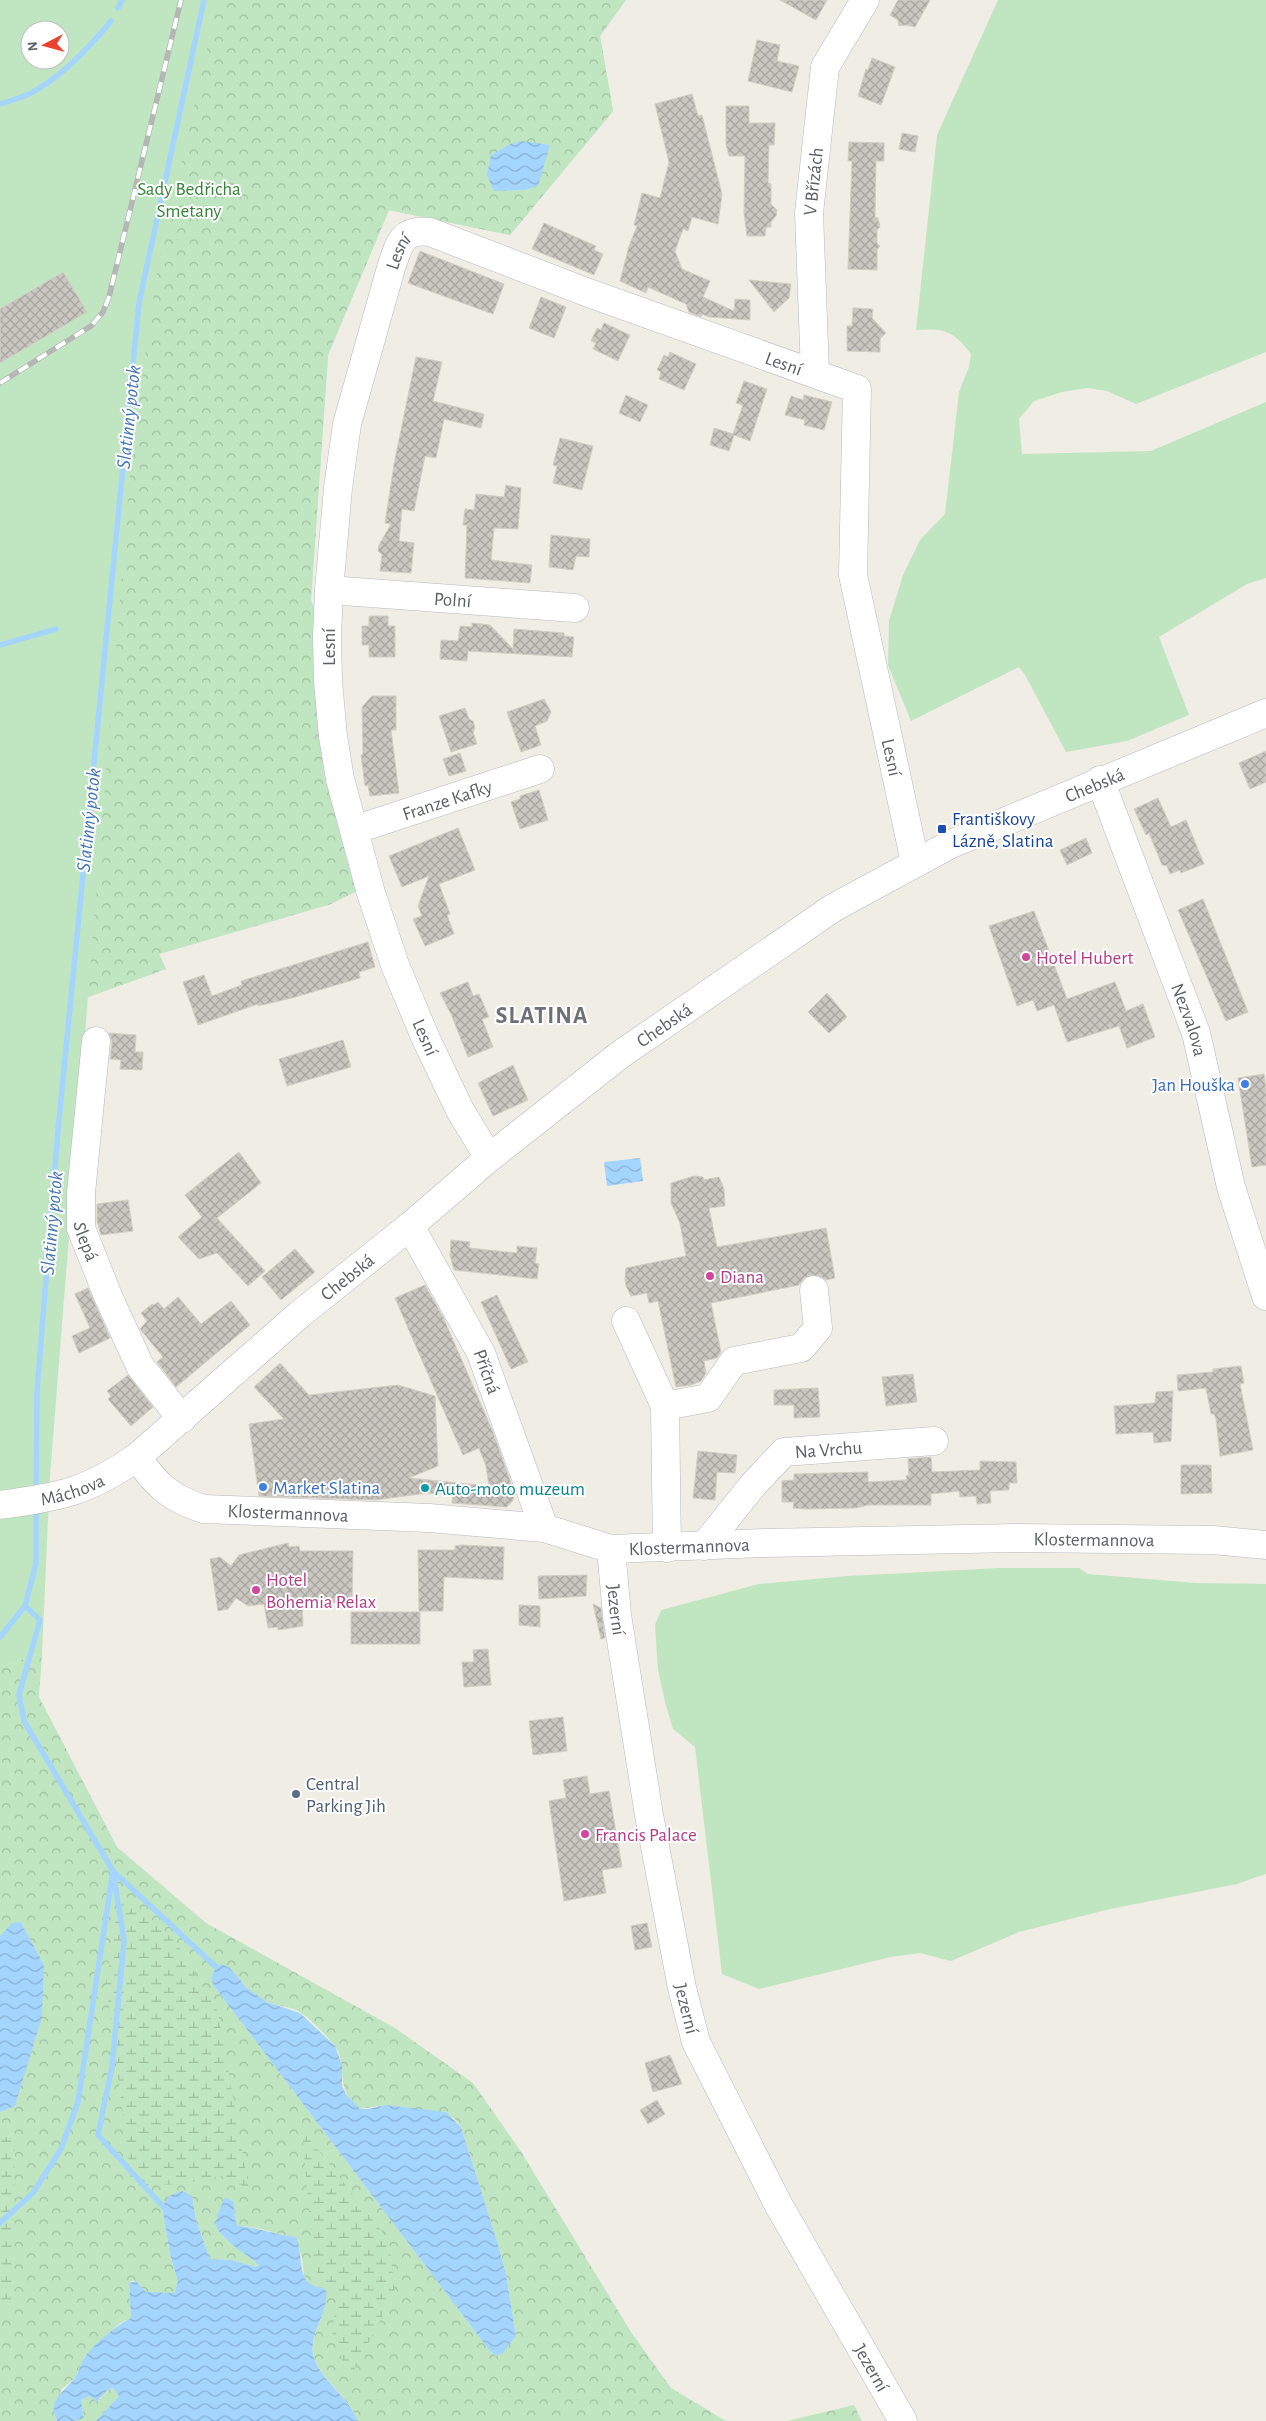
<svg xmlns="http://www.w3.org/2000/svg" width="1266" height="2421" font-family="'Alegreya Sans',sans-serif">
<defs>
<pattern id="forest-crowns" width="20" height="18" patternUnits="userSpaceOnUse" patternTransform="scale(1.25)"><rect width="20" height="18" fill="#c0e6c1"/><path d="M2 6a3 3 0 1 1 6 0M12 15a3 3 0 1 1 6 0" fill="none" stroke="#9fbea0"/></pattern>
<pattern id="wetland-marsh" width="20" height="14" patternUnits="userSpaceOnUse" patternTransform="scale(1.25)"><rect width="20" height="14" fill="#c0e6c1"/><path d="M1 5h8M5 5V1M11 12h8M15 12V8" fill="none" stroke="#9fbea0"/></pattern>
<pattern id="water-waves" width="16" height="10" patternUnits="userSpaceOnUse" patternTransform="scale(1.25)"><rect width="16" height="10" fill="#a4d5ff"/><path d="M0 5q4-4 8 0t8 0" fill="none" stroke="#89b0d2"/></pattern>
<pattern id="building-cross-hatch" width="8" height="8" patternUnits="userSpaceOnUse" patternTransform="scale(1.25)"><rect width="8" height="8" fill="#cac7c1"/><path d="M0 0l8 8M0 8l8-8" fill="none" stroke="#a7a5a0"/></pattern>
</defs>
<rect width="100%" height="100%" fill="#efede4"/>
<g fill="#c0e6c1" fill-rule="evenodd">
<path d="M0,0H626L600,36L613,111L510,235L389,210L328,355L311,600L320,623L331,904L159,954L166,969L88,997L50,1476L42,1653L0,1667ZM30,30H60V60H30Z"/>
<path d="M998,0H1266V352L1136,404L1107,391L1087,388L1062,392L1034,401L1019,419L1022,454L1151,451L1266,402V578L1247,584L1159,637L1189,715L1127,741L1066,752L1025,675L1019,667L911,721L888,665L889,621L903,575L920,540L945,514L959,392L969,367L971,354C954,331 944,328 916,330L937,135Z"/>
<polygon points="1000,1568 1079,1568 1088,1574 1196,1583 1266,1584 1266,1874 1237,1884 1110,1909 1019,1932 951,1961 920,1953 891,1957 759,1989 722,1974 695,1747 673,1729 665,1702 658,1670 655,1625 661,1610 759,1584 848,1576"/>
</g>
<g fill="url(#forest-crowns)" fill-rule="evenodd">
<polygon points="218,0 626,0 600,36 613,111 510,235 389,210 328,355 311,600 320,623 361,889 331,904 159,954 166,969 88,997 133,437 158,266"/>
<path d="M42,1653L39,1697L117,1847L206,1923L395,2028L473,2083L520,2150L631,2332L671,2388L726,2421H358C349,2397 317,2376 313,2353C310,2330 332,2310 324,2289L309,2284L304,2276L302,2258L296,2238C277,2234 255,2226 238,2226L235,2219L234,2202L223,2237L259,2265L256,2267L232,2260L210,2259L196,2220L192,2196L162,2207L170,2254L178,2282L174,2294L146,2292L136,2281H132L129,2283L131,2318L119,2324L84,2357L75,2378L61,2390L55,2417L57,2421H0V2112L15,2106L44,1965L21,1922L0,1936V1667ZM230,1968C241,1981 251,1994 267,2002C276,2006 287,2006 296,2010C307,2015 326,2035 333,2044C351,2065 331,2087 360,2109L385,2105L454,2118L461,2127L497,2241L506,2274L516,2336L496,2356L489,2350L214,1986Z"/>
<polygon points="114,2388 119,2396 96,2421 74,2421 84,2418 81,2400 90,2396 100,2399 109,2389"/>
<polygon points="854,2405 862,2421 787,2421"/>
</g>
<g fill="url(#wetland-marsh)">
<polygon points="120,1891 176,1942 218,2012 249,2189 221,2176 182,2184 132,2186 106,1984"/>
<polygon points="302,2129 389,2241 395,2292 350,2378 332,2333 337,2294 314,2269"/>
<polygon points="0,2137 15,2138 13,2301 0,2308"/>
</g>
<g fill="url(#water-waves)">
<polygon points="522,141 550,145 538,186 525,190 494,191 487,175 491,155 510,144"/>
<polygon points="640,1158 643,1181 607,1186 604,1162"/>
<polygon points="21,1922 44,1965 42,2017 15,2106 0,2112 0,1936 12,1923"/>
<polygon points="222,1964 230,1968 247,1988 267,2002 300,2013 335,2046 342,2065 342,2086 346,2094 360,2109 368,2109 385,2105 446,2112 461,2127 497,2241 506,2274 516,2336 503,2353 496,2356 489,2350 214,1986 211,1978 216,1967"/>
<path d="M182,2191L192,2196L196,2220L210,2259L232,2260L256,2267L259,2265C249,2256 217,2237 216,2224C216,2216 222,2205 225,2197L234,2202L235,2219L238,2226C257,2227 276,2235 296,2237C303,2252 298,2272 308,2282C312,2286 321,2287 326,2290C330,2312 309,2332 313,2354C318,2378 349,2397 358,2421H96L119,2396L113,2388L109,2389L96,2402L90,2396L81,2400L84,2418L74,2421H57C47,2400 63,2393 74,2379C79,2373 80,2364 84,2358C94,2344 117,2325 131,2318L129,2283L136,2281L146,2292L174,2293L178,2282L170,2254L162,2207L169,2196Z"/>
</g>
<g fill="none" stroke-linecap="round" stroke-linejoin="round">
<g stroke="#a4d5ff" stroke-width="5.5">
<polyline points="118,8 122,0"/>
<path d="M0,104C10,101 20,98 29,94C61,78 89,48 111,21"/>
<polyline points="0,645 56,629"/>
<polyline points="36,1493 37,1391 58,1130 139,303 204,0"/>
<polyline points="0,1637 25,1606 36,1563 36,1508"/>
<polyline points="113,1871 216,1967"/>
<polyline points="114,1877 124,1941 112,2067 98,2135 167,2211"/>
<polyline points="0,2223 33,2193 61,2149 78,2102 113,1871 24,1721 19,1695 40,1620 25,1606"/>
</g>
</g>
<g fill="url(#building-cross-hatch)" stroke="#d3cec2">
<polygon points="780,0 827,0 816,20"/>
<polygon points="898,0 930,0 915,27 906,25 899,26 898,20 890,15"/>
<polygon points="757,40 780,45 777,61 799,66 792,92 748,81"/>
<polygon points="872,58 895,67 881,105 858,96 866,69 868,70"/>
<polygon points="692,94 698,116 702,115 722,194 718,224 692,217 688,231 683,229 675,251 682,269 710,281 703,297 734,311 735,299 750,300 750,320 709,317 702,314 701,317 689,312 686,304 648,287 646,293 620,281 629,246 637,226 634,225 642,193 660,198 669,162 655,104"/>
<polygon points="726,106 749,106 749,123 775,123 774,145 769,145 768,183 771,184 771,204 777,210 776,216 771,222 771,227 766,227 765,236 747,236 744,213 745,156 729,156 726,144"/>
<polygon points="902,133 918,136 915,152 899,149"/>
<polygon points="849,142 884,143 884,161 876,161 875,217 878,218 880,227 877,230 877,243 880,246 877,250 877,270 848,269 852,161 848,161"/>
<polygon points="544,223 596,246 594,250 603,254 594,275 532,249"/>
<polygon points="420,251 504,284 493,314 408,283"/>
<polygon points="63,272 87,312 0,363 0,309"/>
<polygon points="749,280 791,284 789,298 774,312"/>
<polygon points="541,297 566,307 554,338 529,328"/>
<polygon points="853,308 873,309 872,318 886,333 880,339 880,352 847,351 847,326 852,326"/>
<polygon points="604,323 630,335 618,361 593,349 596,343 591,341 597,328 601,330"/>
<polygon points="670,352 696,364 684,390 659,379 661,372 657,370 664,355 668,357"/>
<polygon points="416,357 442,362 433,401 484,414 481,428 444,419 436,458 425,456 414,511 402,509 399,541 414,543 411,573 380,571 382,555 378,551 379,545 391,524 385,523 394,464"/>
<polygon points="744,381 767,389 750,441 734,435 729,451 710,445 714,428 733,434 743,405 736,403"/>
<polygon points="626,395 648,405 640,422 619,413"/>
<polygon points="804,395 832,402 824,430 804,425 805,420 785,415 791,396 803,400"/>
<polygon points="560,438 593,446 582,490 553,483 557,466 553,465"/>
<polygon points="506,485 521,488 518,529 494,528 491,560 532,565 530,583 465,578 467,525 463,525 465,509 474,510 476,494 504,497"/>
<polygon points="551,535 590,539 589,557 576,556 573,570 549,567"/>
<polygon points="369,616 388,616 388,626 395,626 395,657 369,657 369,645 362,645 362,626 369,626"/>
<polygon points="472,623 490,625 513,649 514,629 564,633 564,636 574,637 572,657 468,651 467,661 440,659 441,640 458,641 460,626 472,627"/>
<polygon points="372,696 396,696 396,730 391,730 399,793 370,796 368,785 365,786 361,755 363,754 362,707"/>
<polygon points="544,699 551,712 547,721 535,726 541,745 521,752 507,712"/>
<polygon points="465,708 469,719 473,721 475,728 473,732 477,744 451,752 439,716"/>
<polygon points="1266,751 1266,782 1250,789 1239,763"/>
<polygon points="460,753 466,771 449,776 443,759"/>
<polygon points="539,790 548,820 520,829 511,802 520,799 520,796"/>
<polygon points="1158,798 1171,827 1186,820 1204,864 1181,873 1180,870 1170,874 1167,866 1162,865 1149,833 1146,835 1134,809"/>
<polygon points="458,828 475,870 439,884 450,914 447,915 454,934 425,946 413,919 422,916 418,906 429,876 402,887 389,856"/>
<polygon points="1086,838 1092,853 1067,865 1060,850"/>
<polygon points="1203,899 1248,1012 1226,1021 1178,910"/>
<polygon points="1034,911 1067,999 1115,982 1126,1011 1143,1004 1155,1037 1127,1048 1119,1026 1067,1042 1054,1005 1037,1011 1033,1000 1017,1006 989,926"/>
<polygon points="368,942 375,967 359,972 360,978 292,998 258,1006 258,1004 198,1025 183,982 204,975 212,996 242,985 241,981"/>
<polygon points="468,982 473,996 479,994 489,1017 482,1019 493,1047 468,1057 451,1014 440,993"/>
<polygon points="827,993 847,1017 829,1033 808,1012"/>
<polygon points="109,1033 136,1035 135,1052 143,1052 142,1070 120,1069 121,1060 110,1059 112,1042"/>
<polygon points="343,1040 351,1067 287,1086 279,1059"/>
<polygon points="513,1065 528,1100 493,1116 478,1083"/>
<polygon points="1264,1074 1266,1088 1266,1165 1252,1167 1238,1078"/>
<polygon points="239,1152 261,1183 217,1218 265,1271 248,1286 217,1253 199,1259 178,1237 202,1217 185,1195"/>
<polygon points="694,1176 703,1177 704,1180 719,1177 724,1189 725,1206 709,1208 717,1247 826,1228 835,1278 826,1280 820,1276 812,1275 804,1278 799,1285 711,1303 721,1352 717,1358 704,1361 706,1373 701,1381 691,1385 676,1387 658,1301 649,1303 647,1293 631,1296 626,1286 625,1279 626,1268 686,1256 680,1223 671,1203 671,1183"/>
<polygon points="128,1200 133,1231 101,1235 97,1221 97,1204"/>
<polygon points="451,1240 470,1242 469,1248 517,1253 517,1246 537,1248 535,1263 539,1264 537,1279 454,1270 450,1255"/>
<polygon points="295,1249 315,1272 281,1300 262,1277"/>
<polygon points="425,1285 443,1317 493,1432 510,1480 514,1499 507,1507 452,1503 453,1493 420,1494 375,1500 259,1496 249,1424 284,1419 254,1387 280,1363 309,1395 398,1385 435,1396 438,1466 409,1478 489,1486 486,1466 479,1448 463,1455 395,1298"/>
<polygon points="88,1288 110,1338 79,1353 72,1336 90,1328 75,1294"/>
<polygon points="497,1295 528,1362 511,1369 481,1302"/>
<polygon points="178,1297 201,1324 231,1301 250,1325 176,1387 157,1362 163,1357 140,1329 147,1321 141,1313 152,1304 154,1305 158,1302 164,1309"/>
<polygon points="1241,1366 1244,1383 1240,1384 1253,1450 1220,1456 1216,1419 1214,1414 1211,1414 1206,1388 1178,1391 1177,1375 1213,1372 1213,1369"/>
<polygon points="913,1374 917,1402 886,1406 882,1377"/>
<polygon points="128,1375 153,1407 131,1426 108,1399 111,1396 107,1391"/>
<polygon points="818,1388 820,1417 794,1418 794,1405 774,1405 774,1390"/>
<polygon points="1173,1391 1171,1441 1154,1443 1153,1432 1116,1434 1114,1406 1155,1403 1156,1392"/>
<polygon points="698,1451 737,1455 735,1473 717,1472 715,1500 693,1498"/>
<polygon points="931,1457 932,1472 980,1470 980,1461 1016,1462 1017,1483 1009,1483 1009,1490 990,1491 991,1503 977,1504 976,1496 960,1497 959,1491 931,1494 931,1505 868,1505 856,1508 806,1509 793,1508 794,1502 782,1502 782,1481 794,1480 794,1474 868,1472 868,1482 907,1480 906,1476 909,1475 908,1459"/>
<polygon points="1181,1465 1211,1465 1212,1493 1181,1494"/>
<polygon points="288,1543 289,1547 299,1546 300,1551 353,1551 352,1602 302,1603 303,1626 278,1630 278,1627 268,1628 264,1604 248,1606 236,1598 228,1609 218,1611 210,1559 220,1557 231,1566 239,1555"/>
<polygon points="461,1545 504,1547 503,1580 444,1577 443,1611 419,1611 418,1550 455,1550 455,1546"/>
<polygon points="587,1575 586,1596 539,1599 538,1576"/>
<polygon points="593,1604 601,1608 605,1638 601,1639"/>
<polygon points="519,1605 540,1606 540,1627 519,1625"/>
<rect x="351" y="1612" width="69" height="32"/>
<polygon points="488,1649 491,1685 464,1687 462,1662 474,1662 473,1650"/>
<polygon points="563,1717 567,1751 533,1755 529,1721"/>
<polygon points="587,1776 590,1794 609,1791 622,1867 602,1870 606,1893 564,1901 549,1801 566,1798 563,1780"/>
<polygon points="647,1923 652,1947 635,1950 631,1926"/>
<polygon points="670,2055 682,2084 653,2092 645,2063"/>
<polygon points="657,2100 665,2114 648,2124 640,2110"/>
</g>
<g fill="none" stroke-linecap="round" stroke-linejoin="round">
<g stroke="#b6b9be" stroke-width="29">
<g id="minor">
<path id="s1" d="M815,373L809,213L825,67L865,0"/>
<path id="s2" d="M329,590L575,608"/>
<path id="s3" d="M1100,780L1196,1033L1231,1187L1266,1296"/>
<path id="s4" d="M354,830L540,769"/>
<path id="s5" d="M96,1041L81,1193V1228L108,1296L140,1366L182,1419"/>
<path id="s6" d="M489,1158L460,1110L426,1039L395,965L371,893L340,779L333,736L328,681L327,637L329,590L338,488L347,424L391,268C399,245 401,228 430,232L586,292L857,389L853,575L915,862"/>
<path id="s7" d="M410,1226L481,1353L544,1528"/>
<polyline points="626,1321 665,1406"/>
<path id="s8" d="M137,1457C156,1485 171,1499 204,1509L429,1518L544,1528L611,1549L766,1543L1016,1538L1213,1540L1266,1545"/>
<path id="s9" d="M0,1505C59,1497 88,1492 137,1457L300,1314L410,1226L489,1158L621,1054L833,908L951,844L1266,713"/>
<path id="s10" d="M704,1546L753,1485L784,1452L934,1441"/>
<polyline points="667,1548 665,1406 708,1398 734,1361 801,1348 818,1328 814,1290"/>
<path id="s11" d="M611,1549L617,1615L649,1815L682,1988L696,2042L778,2204L903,2421"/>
</g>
</g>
<use href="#minor" stroke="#fff" stroke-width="28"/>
<g stroke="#b5b6b6" stroke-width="5.5">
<polyline id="rail" points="0,383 91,326 103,312 109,297 181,0"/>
</g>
<use href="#rail" stroke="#fff" stroke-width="4" stroke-dasharray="11" stroke-linecap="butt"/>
</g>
<rect fill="#1a4fb4" stroke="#fff" stroke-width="2" x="937" y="824" width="10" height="10" rx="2.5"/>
<g fill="#d1479c" stroke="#fff" stroke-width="2">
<circle cx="1026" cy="957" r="5"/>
<circle cx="710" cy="1276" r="5"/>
<circle cx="256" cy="1590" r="5"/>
<circle cx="585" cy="1834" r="5"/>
</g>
<g fill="#3f7fe0" stroke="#fff" stroke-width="2">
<circle cx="1245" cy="1084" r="5"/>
<circle cx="263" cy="1487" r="5"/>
</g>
<circle fill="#0f9aa8" stroke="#fff" stroke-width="2" cx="425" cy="1488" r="5"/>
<circle fill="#5c6f8a" stroke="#fff" stroke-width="2" cx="296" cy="1794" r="5"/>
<g text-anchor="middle" stroke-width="4" stroke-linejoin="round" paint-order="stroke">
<g font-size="19" fill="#5c6065" stroke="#fff">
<text dy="7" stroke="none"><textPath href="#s1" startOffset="192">V Břízách</textPath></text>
<text dy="7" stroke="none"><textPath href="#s6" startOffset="946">Lesní</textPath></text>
<text dy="7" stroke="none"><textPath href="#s6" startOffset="1366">Lesní</textPath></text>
<text dy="7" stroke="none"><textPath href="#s2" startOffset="124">Polní</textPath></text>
<text transform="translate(328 647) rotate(-90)" y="7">Lesní</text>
<text dy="7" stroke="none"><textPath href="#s6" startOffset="1816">Lesní</textPath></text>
<text dy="7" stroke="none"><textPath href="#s9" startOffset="1324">Chebská</textPath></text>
<text dy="7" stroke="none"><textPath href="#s4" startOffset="98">Franze Kafky</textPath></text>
<text dy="7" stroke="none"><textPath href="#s3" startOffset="256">Nezvalova</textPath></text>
<text dy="7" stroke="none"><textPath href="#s9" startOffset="829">Chebská</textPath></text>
<text transform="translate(426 1037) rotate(66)" y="7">Lesní</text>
<text dy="7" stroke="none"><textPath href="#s5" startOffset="202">Slepá</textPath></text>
<text dy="7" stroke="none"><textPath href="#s9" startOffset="424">Chebská</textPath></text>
<text dy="7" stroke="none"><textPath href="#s7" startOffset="165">Příčná</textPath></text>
<text dy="7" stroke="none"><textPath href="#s10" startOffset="168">Na Vrchu</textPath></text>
<text dy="7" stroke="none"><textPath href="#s9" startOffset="74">Máchova</textPath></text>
<text dy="7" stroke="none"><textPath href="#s8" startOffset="171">Klostermannova</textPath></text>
<text dy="7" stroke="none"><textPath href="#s8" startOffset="981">Klostermannova</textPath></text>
<text dy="7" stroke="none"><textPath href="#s8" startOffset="576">Klostermannova</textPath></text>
<text dy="7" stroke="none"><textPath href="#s11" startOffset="61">Jezerní</textPath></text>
<text dy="7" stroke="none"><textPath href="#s11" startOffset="466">Jezerní</textPath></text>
<text dy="7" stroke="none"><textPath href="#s11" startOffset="871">Jezerní</textPath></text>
</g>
<g font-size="19" fill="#34843a" stroke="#fff">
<text x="189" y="195">Sady Bedřicha<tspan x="189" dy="22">Smetany</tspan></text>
</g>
<g font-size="19" fill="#164399" stroke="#fff" text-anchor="start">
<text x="952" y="825">Františkovy<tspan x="952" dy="22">Lázně, Slatina</tspan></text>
</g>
<g font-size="19" fill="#b23c85" stroke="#fff" text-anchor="start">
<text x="1036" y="964">Hotel Hubert</text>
<text x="720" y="1283">Diana</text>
<text x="266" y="1586">Hotel<tspan x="266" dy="22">Bohemia Relax</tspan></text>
<text x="595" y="1841">Francis Palace</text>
</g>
<g font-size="19" fill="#366cbe" stroke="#fff" text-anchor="end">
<text x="1235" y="1091">Jan Houška</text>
<text x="273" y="1494" text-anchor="start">Market Slatina</text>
</g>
<g font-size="19" fill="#0d838f" stroke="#fff" text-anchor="start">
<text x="435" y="1495">Auto-moto muzeum</text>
</g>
<g font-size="19" fill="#4e5e75" stroke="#fff" text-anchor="start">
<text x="306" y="1790">Central<tspan x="306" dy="22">Parking Jih</tspan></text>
</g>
<g font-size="20" font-style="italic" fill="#4074b2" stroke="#fff">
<text transform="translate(128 417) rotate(-84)" y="7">Slatinný potok</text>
<text transform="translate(88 820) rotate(-84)" y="7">Slatinný potok</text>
<text transform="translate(51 1223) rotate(-85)" y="7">Slatinný potok</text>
</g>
<g font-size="24" font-weight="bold" letter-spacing="1" fill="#6d7177" stroke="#fff">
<text x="542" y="1023">SLATINA</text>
</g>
</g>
<g transform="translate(45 45) rotate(264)"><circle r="24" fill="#ffffff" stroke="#bebfc1"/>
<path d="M0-4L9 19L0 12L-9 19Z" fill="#ea422f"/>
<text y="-8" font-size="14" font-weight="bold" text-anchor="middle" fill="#5c6065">N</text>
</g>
</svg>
